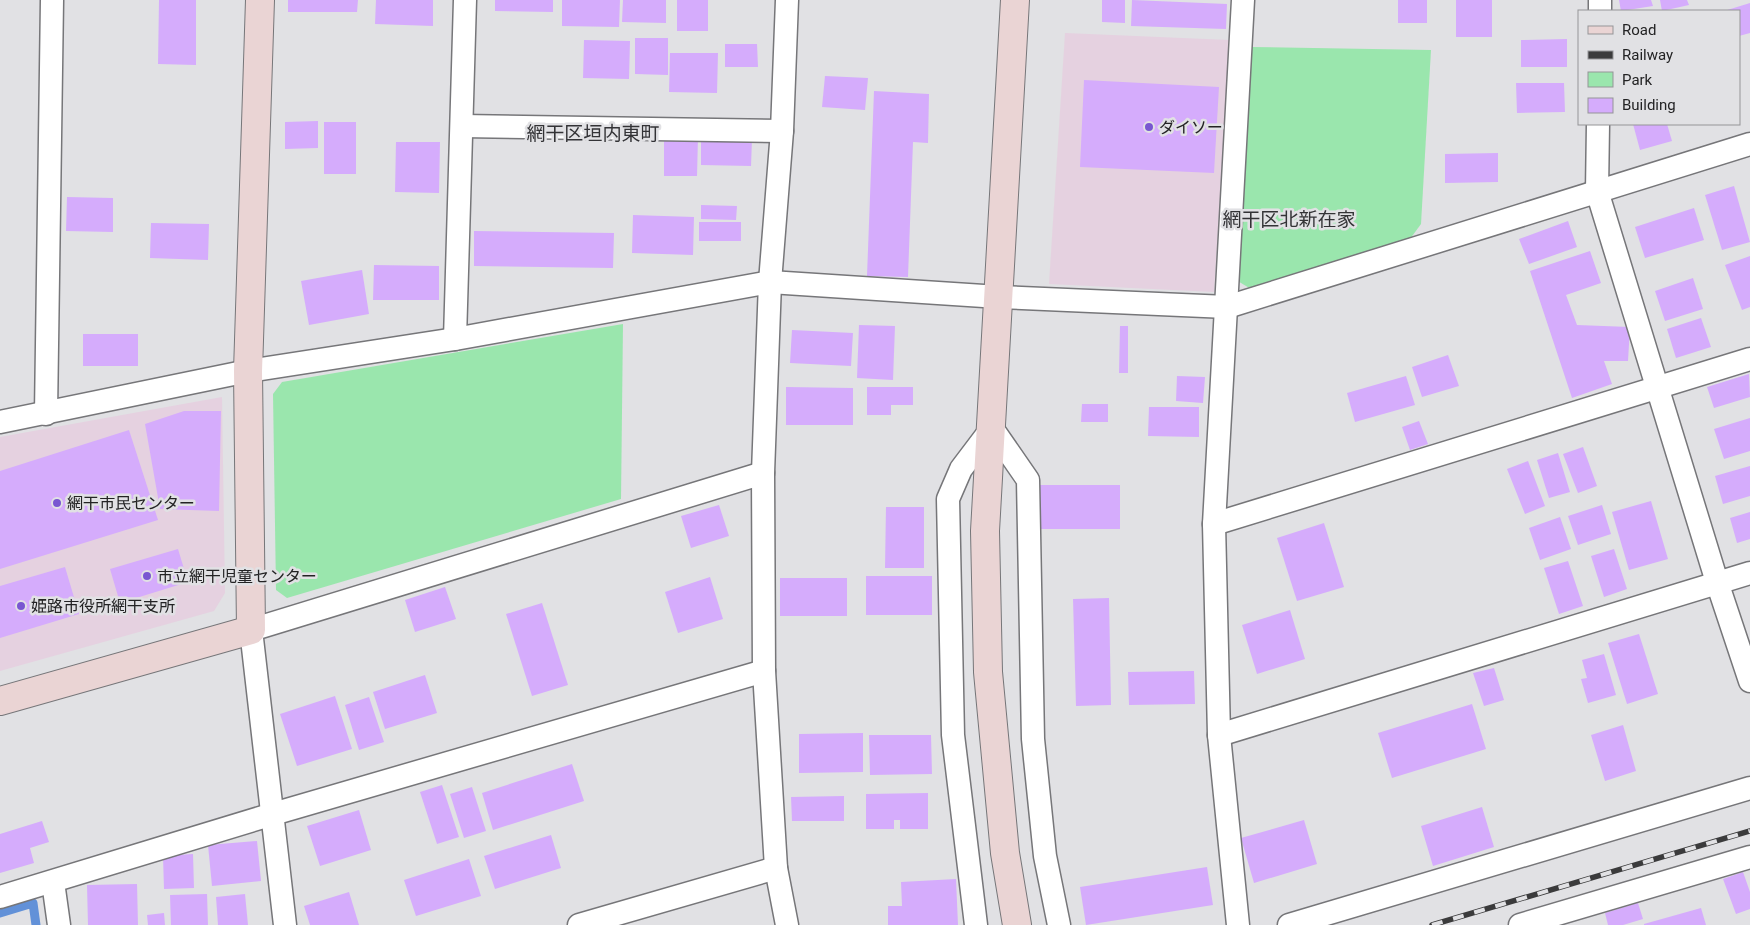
<svg xmlns="http://www.w3.org/2000/svg" width="1750" height="925" font-family="Roboto,'Noto Sans JP',sans-serif">
<rect width="100%" height="100%" fill="#e1e1e4"/>
<g fill="#e5d1e0">
<polygon points="1065,33 1230,40 1214,292 1049,284"/>
<polygon points="222,397 225,593 214,611 0,671 0,437"/>
</g>
<g fill="#9ae6ad">
<polygon points="1251,47 1431,50 1421,224 1410,239 1251,289 1236,280"/>
<polygon points="623,324 621,499 287,598 276,590 273,394 282,382"/>
</g>
<g fill="none" stroke-linecap="round" stroke-linejoin="round">
<polyline stroke="#6291d8" stroke-width="9" points="0,913 33,903 36,925"/>
</g>
<g fill="#d5acfc">
<polygon points="159,0 196,0 196,65 158,64"/>
<polygon points="288,0 358,0 357,12 288,12"/>
<polygon points="376,0 433,0 433,26 375,24"/>
<polygon points="495,0 553,0 553,12 495,11"/>
<polygon points="562,0 620,0 619,27 562,26"/>
<polygon points="623,0 666,0 666,23 622,22"/>
<rect x="677" y="0" width="31" height="31"/>
<polygon points="1102,0 1125,0 1125,23 1102,22"/>
<polygon points="1132,0 1227,4 1226,29 1131,26"/>
<rect x="1398" y="0" width="29" height="23"/>
<rect x="1456" y="0" width="36" height="37"/>
<polygon points="1619,0 1651,0 1653,6 1621,11"/>
<polygon points="1660,0 1687,0 1689,5 1662,11"/>
<polygon points="1750,3 1750,33 1739,36 1739,11 1724,11"/>
<polygon points="635,38 668,38 668,75 635,74"/>
<polygon points="1567,39 1567,67 1521,67 1521,40"/>
<polygon points="584,40 630,41 629,79 583,78"/>
<polygon points="725,44 757,44 758,67 725,67"/>
<polygon points="670,53 718,53 717,93 669,92"/>
<polygon points="825,76 868,78 865,110 822,107"/>
<polygon points="1084,80 1219,87 1214,173 1080,167"/>
<polygon points="1516,83 1564,83 1565,112 1517,113"/>
<polygon points="874,91 929,94 928,143 913,142 908,277 867,276"/>
<polygon points="318,121 318,148 285,149 285,122"/>
<rect x="324" y="122" width="32" height="52"/>
<polygon points="1633,124 1667,124 1672,141 1640,150"/>
<polygon points="664,137 698,137 697,176 664,176"/>
<polygon points="701,138 752,139 751,166 701,165"/>
<polygon points="396,142 440,142 439,193 395,192"/>
<polygon points="1498,153 1498,182 1445,183 1445,154"/>
<polygon points="1734,186 1750,242 1722,250 1705,195"/>
<polygon points="67,197 113,198 113,232 66,231"/>
<polygon points="701,205 737,206 736,220 701,219"/>
<polygon points="1694,208 1704,240 1645,258 1635,227"/>
<polygon points="633,215 694,217 693,255 632,253"/>
<polygon points="1568,221 1577,247 1529,264 1519,239"/>
<rect x="699" y="222" width="42" height="19"/>
<polygon points="151,223 209,224 208,260 150,258"/>
<polygon points="474,231 614,233 613,268 474,266"/>
<polygon points="1590,251 1601,283 1566,295 1577,325 1630,327 1628,361 1604,361 1612,384 1572,398 1530,271"/>
<polygon points="1750,256 1750,307 1742,310 1725,265"/>
<polygon points="374,265 439,266 439,300 373,300"/>
<polygon points="362,270 369,314 309,325 301,281"/>
<polygon points="1693,278 1703,309 1665,321 1655,291"/>
<polygon points="1701,318 1711,347 1676,358 1667,329"/>
<polygon points="859,325 895,326 893,380 857,378"/>
<polygon points="1120,326 1128,326 1128,373 1119,373"/>
<polygon points="792,330 853,333 851,366 790,363"/>
<rect x="83" y="334" width="55" height="32"/>
<polygon points="1448,355 1459,386 1422,397 1412,367"/>
<polygon points="1749,374 1750,397 1714,408 1707,387"/>
<polygon points="1177,376 1205,377 1203,403 1176,401"/>
<polygon points="1406,376 1415,405 1355,422 1347,393"/>
<polygon points="786,387 853,388 853,425 786,425"/>
<polygon points="867,387 913,387 913,405 891,405 891,415 867,415"/>
<polygon points="1082,404 1108,404 1108,422 1081,422"/>
<polygon points="1149,407 1199,407 1199,437 1148,436"/>
<polygon points="184,411 221,411 219,511 160,509 145,424"/>
<polygon points="1750,418 1750,451 1724,459 1714,429"/>
<polygon points="1419,421 1428,444 1410,450 1402,427"/>
<polygon points="129,430 158,520 0,569 0,471"/>
<polygon points="1583,447 1597,486 1578,493 1563,454"/>
<polygon points="1558,453 1570,492 1549,498 1537,460"/>
<polygon points="1528,461 1545,506 1525,514 1507,469"/>
<polygon points="1750,466 1750,496 1723,504 1715,476"/>
<rect x="1039" y="485" width="81" height="44"/>
<polygon points="1651,501 1668,559 1629,570 1612,512"/>
<polygon points="719,505 729,536 691,548 681,516"/>
<polygon points="1602,505 1611,534 1578,545 1568,516"/>
<polygon points="886,507 924,507 924,568 885,568"/>
<polygon points="1750,512 1750,539 1737,543 1730,518"/>
<polygon points="1560,517 1571,549 1540,560 1529,528"/>
<polygon points="1324,523 1344,587 1297,601 1277,538"/>
<polygon points="178,549 188,582 120,603 110,569"/>
<polygon points="1614,549 1627,589 1604,597 1591,556"/>
<polygon points="1568,561 1583,606 1559,614 1544,568"/>
<polygon points="65,567 79,614 0,638 0,586"/>
<rect x="866" y="576" width="66" height="39"/>
<polygon points="710,577 723,619 678,633 665,592"/>
<rect x="780" y="578" width="67" height="38"/>
<polygon points="445,587 456,619 415,632 405,600"/>
<polygon points="1109,598 1111,705 1076,706 1073,599"/>
<polygon points="542,603 568,685 532,696 506,614"/>
<polygon points="1290,610 1305,659 1257,674 1242,625"/>
<polygon points="1639,634 1658,694 1627,704 1608,643"/>
<polygon points="1604,654 1616,695 1588,703 1581,679 1587,678 1582,660"/>
<polygon points="1494,668 1504,700 1484,706 1473,673"/>
<polygon points="1194,671 1195,704 1129,705 1128,672"/>
<polygon points="425,675 437,713 385,729 373,692"/>
<polygon points="335,696 352,749 297,766 280,714"/>
<polygon points="369,697 384,742 359,750 345,705"/>
<polygon points="1472,704 1486,749 1392,778 1378,733"/>
<polygon points="1623,725 1636,771 1605,781 1591,735"/>
<polygon points="863,733 863,772 799,773 799,734"/>
<polygon points="869,735 931,735 932,774 870,775"/>
<polygon points="572,764 584,801 493,830 482,793"/>
<polygon points="442,785 459,837 437,844 420,792"/>
<polygon points="472,787 486,831 464,838 450,794"/>
<polygon points="928,793 928,829 900,829 900,820 894,820 894,829 866,829 866,794"/>
<polygon points="844,796 844,821 792,821 791,797"/>
<polygon points="1482,807 1494,847 1433,866 1421,826"/>
<polygon points="359,810 371,850 320,866 307,826"/>
<polygon points="1304,820 1317,864 1254,883 1241,838"/>
<polygon points="42,821 49,842 30,848 34,863 0,873 0,834"/>
<polygon points="551,835 561,868 495,889 484,856"/>
<polygon points="257,841 261,881 212,886 208,845"/>
<polygon points="193,854 194,888 164,889 163,856"/>
<polygon points="469,859 481,896 416,916 404,880"/>
<polygon points="1207,867 1213,905 1086,925 1080,887"/>
<polygon points="1743,872 1750,892 1750,909 1736,914 1723,879"/>
<polygon points="956,879 958,925 888,925 888,906 902,906 901,882"/>
<polygon points="137,884 138,925 88,925 87,885"/>
<polygon points="349,892 359,925 310,925 304,906"/>
<polygon points="207,894 208,925 171,925 170,895"/>
<polygon points="245,894 248,925 218,925 216,897"/>
<polygon points="1638,903 1643,919 1623,925 1608,925 1605,913"/>
<polygon points="1701,908 1706,925 1644,925 1644,924"/>
<polygon points="164,913 165,925 148,925 147,915"/>
</g>
<g fill="none" stroke-linecap="round" stroke-linejoin="round">
<g stroke="#767679" stroke-width="25">
<g id="street">
<polyline points="787,0 782,131 770,282 763,473 764,671 776,868 787,925"/>
<polyline points="1600,11 1600,0"/>
<polyline points="1598,124 1597,191 1717,582 1750,681"/>
<polyline points="462,126 782,131"/>
<polyline points="455,339 465,0"/>
<polyline points="46,414 52,0"/>
<polyline points="0,422 248,371 455,339 770,282 999,297 1227,307 1750,144"/>
<polyline points="1214,524 1750,359"/>
<polyline points="1219,735 1750,573"/>
<polyline points="53,882 59,925"/>
<polyline points="0,897 273,814 764,671"/>
<polyline points="285,925 251,630 763,473"/>
<polyline points="579,925 776,868"/>
<polyline points="976,925 953,735 948,499 961,469 992,428 1028,480 1033,739 1045,856 1059,925"/>
<polyline points="1238,925 1219,735 1214,524 1243,0"/>
<polyline points="1289,925 1750,788"/>
<polyline points="1520,925 1750,857"/>
</g>
</g>
<g stroke="#767679" stroke-width="30">
<g id="secondary">
<polyline points="1015,0 985,531 988,672 1005,853 1017,925"/>
<polyline points="0,701 251,630 248,371 260,0"/>
</g>
</g>
<use href="#street" stroke="#fff" stroke-width="22"/>
<use href="#secondary" stroke="#ead4d4" stroke-width="28"/>
<g stroke="#3b3b3c" stroke-width="5.5">
<polyline id="rail" points="1432,925 1750,831"/>
</g>
<use href="#rail" stroke="#e1e1e4" stroke-width="4" stroke-dasharray="11" stroke-linecap="butt"/>
</g>
<g fill="#7957d1" stroke="#e1e1e4" stroke-width="2">
<circle cx="1149" cy="127" r="5"/>
<circle cx="57" cy="503" r="5"/>
<circle cx="147" cy="576" r="5"/>
<circle cx="21" cy="606" r="5"/>
</g>
<g text-anchor="middle" stroke-width="5" stroke-linejoin="round" paint-order="stroke">
<g font-size="16" fill="#232324" stroke="#e1e1e4" text-anchor="start">
<text x="1159" y="133">ダイソー</text>
<text x="67" y="509">網干市民センター</text>
<text x="157" y="582">市立網干児童センター</text>
<text x="31" y="612">姫路市役所網干支所</text>
</g>
<g font-size="19" fill="#333336" stroke="#e1e1e4">
<text x="593" y="140">網干区垣内東町</text>
<text x="1289" y="226">網干区北新在家</text>
</g>
</g>
<rect x="1578" y="10" width="162" height="115" fill="#e1e1e4" stroke="#959597"/>
<rect x="1588" y="26" width="25" height="8" fill="#ead4d4" stroke="#959597"/>
<text x="1622" y="35" font-size="15" fill="#232324">Road</text>
<rect x="1588" y="51" width="25" height="8" fill="#3b3b3c" stroke="#959597"/>
<text x="1622" y="60" font-size="15" fill="#232324">Railway</text>
<rect x="1588" y="72" width="25" height="15" fill="#9ae6ad" stroke="#959597"/>
<text x="1622" y="85" font-size="15" fill="#232324">Park</text>
<rect x="1588" y="98" width="25" height="15" fill="#d5acfc" stroke="#959597"/>
<text x="1622" y="110" font-size="15" fill="#232324">Building</text>
</svg>
